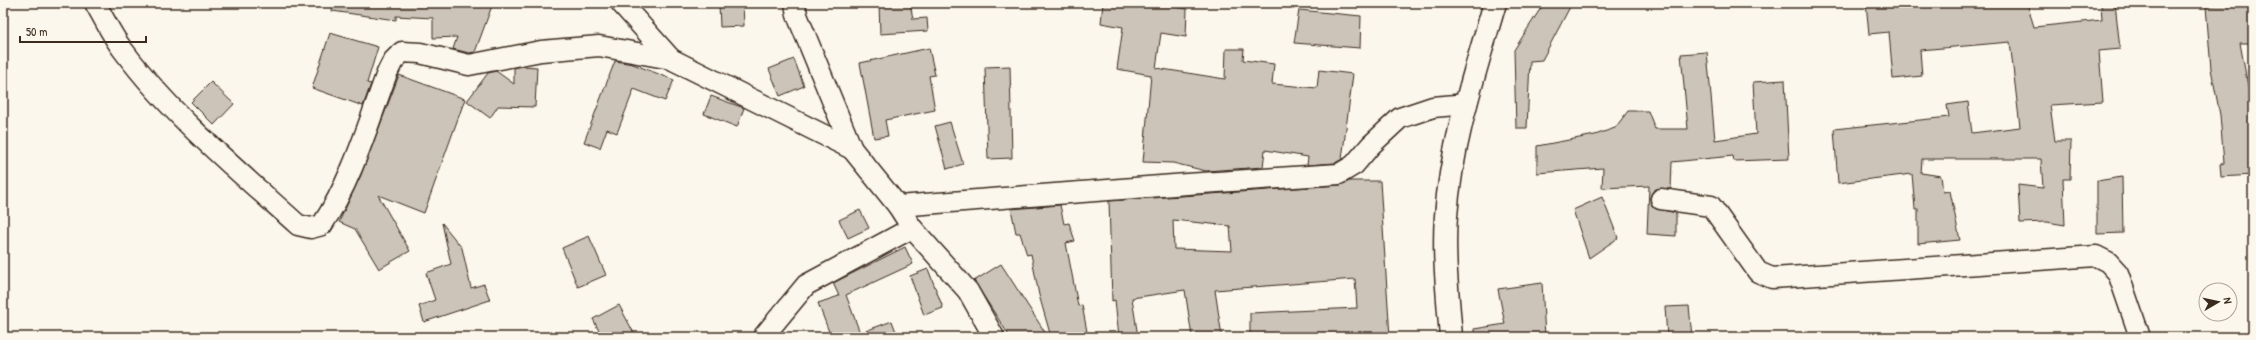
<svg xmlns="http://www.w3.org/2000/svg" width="2256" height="340" font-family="'Patrick Hand',sans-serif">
<rect width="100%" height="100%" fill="#fbf7ec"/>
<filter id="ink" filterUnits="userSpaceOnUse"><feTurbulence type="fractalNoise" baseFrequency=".025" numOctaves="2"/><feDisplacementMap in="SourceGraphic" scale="8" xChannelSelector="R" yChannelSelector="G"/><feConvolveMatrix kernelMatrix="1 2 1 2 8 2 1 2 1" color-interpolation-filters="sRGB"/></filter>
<g filter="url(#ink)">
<g fill="#ccc4b9" stroke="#3b2a1e" fill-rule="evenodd">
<polygon points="333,3 493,3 475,52 469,53 453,49 457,37 433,38 433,18 396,16 396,20 332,11"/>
<polygon points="719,3 743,3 744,26 720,27"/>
<polygon points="879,3 910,3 913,19 927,18 928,31 880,34"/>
<polygon points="1103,3 1152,3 1187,9 1186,37 1161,33 1156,68 1225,79 1226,49 1244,49 1243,60 1274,64 1272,84 1317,88 1319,70 1353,74 1342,159 1335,163 1307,165 1308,157 1265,150 1263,167 1206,171 1173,163 1143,162 1151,75 1117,69 1123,27 1101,23"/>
<polygon points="1544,3 1572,3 1542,60 1530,61 1527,128 1516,128 1514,50"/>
<polygon points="1866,3 2027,3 2034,27 2102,20 2101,3 2115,3 2120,49 2099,51 2103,102 2050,105 2055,141 2071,141 2070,179 2063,179 2065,225 2047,222 2020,223 2018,185 2043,188 2041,159 1922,159 1921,173 1941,176 1943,192 1950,191 1960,240 1918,244 1918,209 1915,209 1912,174 1838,183 1834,129 1949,117 1947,105 1968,102 1972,133 2020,127 2010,42 1920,50 1922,76 1893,79 1889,32 1869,34"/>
<polygon points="2228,3 2253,3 2253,43 2240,43 2253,113 2253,175 2221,177 2220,164 2224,163 2220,115 2211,69 2206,6"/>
<polygon points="1299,10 1361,16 1360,48 1294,43"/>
<polygon points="330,33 378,47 367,83 371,84 363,106 312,88"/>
<polygon points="929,48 935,75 929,76 935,110 885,120 888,136 874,138 860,63"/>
<polygon points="1707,52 1715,140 1756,134 1753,82 1785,80 1789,159 1734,161 1733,156 1672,162 1671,189 1656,189 1650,198 1654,208 1676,213 1676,236 1647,234 1649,186 1602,188 1603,168 1537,173 1537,146 1595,135 1615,128 1628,111 1648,111 1655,129 1688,129 1681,54"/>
<polygon points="794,59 804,86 780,96 769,69"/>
<polygon points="615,61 633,64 674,80 665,101 634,89 617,133 607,129 600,148 584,142"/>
<polygon points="523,66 537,67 535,107 498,106 490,118 467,101 488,73 496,71 514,84 514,68"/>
<polygon points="1010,66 1012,158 988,159 985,67"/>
<polygon points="399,75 465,99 424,213 378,195 410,251 379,269 355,229 339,222 361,175"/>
<polygon points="211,82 234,104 214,125 191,102"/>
<polygon points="711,96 744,108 737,127 704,114"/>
<polygon points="950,122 963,164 947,169 935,126"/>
<polygon points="2122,177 2123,233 2097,234 2097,181"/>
<path d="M1350,181H1380L1390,337H1325V333L1250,337V313L1357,308L1355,279L1215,290L1222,337H1192L1185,290L1132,298L1138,337H1119L1115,300L1112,301L1109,201L1340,185ZM1173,220L1230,226L1232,251L1174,249Z"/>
<polygon points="1602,197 1618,238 1589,258 1573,210"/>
<polygon points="1060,205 1064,224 1069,223 1075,241 1066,243 1078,306 1082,305 1088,337 1051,337 1039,295 1031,254 1027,255 1020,233 1016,233 1011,209"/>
<polygon points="860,210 869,228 848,238 839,220"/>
<polygon points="442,223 462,248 471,288 484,284 490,300 424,322 419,306 435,300 426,273 451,264"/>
<polygon points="589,236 606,275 578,287 562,248"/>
<polygon points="905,247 913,264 846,295 860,333 892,321 898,337 831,337 818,303 839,296 833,283"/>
<polygon points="1001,264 1048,337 1010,337 990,306 974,281"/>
<polygon points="928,269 943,308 924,315 910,276"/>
<polygon points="1542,283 1545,337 1474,337 1474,329 1505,324 1498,289"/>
<polygon points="619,305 636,337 602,337 593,319"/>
<polygon points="1689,306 1692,337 1667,337 1665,307"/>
</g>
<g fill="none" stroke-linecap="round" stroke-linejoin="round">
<g stroke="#3b2a1e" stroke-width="23">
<g id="street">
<path d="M95,3C104,18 112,36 123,50C172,116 237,170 298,225L311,228L322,225C352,180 368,124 387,73L393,61L402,52L420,53L469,65L541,51L599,46L671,59L852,149"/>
<polyline points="621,3 671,59"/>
<polyline points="795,3 797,15 852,149 898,206 912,228 968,291 994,337"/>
<polyline points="1661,199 1711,206 1758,272 1772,278 2096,256 2108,262 2118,273 2140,337"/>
<polyline points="898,206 1187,184 1339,174 1354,165 1371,145 1400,118 1433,107 1467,104"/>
<polyline points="763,337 806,285 912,228"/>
</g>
</g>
<g stroke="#3b2a1e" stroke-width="25">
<path id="highway" d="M1451,337C1448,297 1443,256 1446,216C1451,144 1475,72 1495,3"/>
</g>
<use href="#street" stroke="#fbf7ec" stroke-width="20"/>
<use href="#highway" stroke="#fbf7ec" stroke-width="22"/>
</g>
</g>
<rect width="2256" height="340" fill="none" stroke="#fbf7ec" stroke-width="16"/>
<rect x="8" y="8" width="2240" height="324" fill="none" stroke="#3b2a1e" stroke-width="1.5" filter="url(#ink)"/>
<g transform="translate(2218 302) rotate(81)"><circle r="19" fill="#fbf7ec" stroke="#aea59a"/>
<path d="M0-3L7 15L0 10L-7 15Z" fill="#3b2a1e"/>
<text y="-6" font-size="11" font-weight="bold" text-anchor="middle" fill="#3b2a1e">N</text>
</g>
<path d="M20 36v6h126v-6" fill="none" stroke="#3b2a1e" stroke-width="2"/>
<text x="26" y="36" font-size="12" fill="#3b2a1e" stroke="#fbf7ec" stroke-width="3" paint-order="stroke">50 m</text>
</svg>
